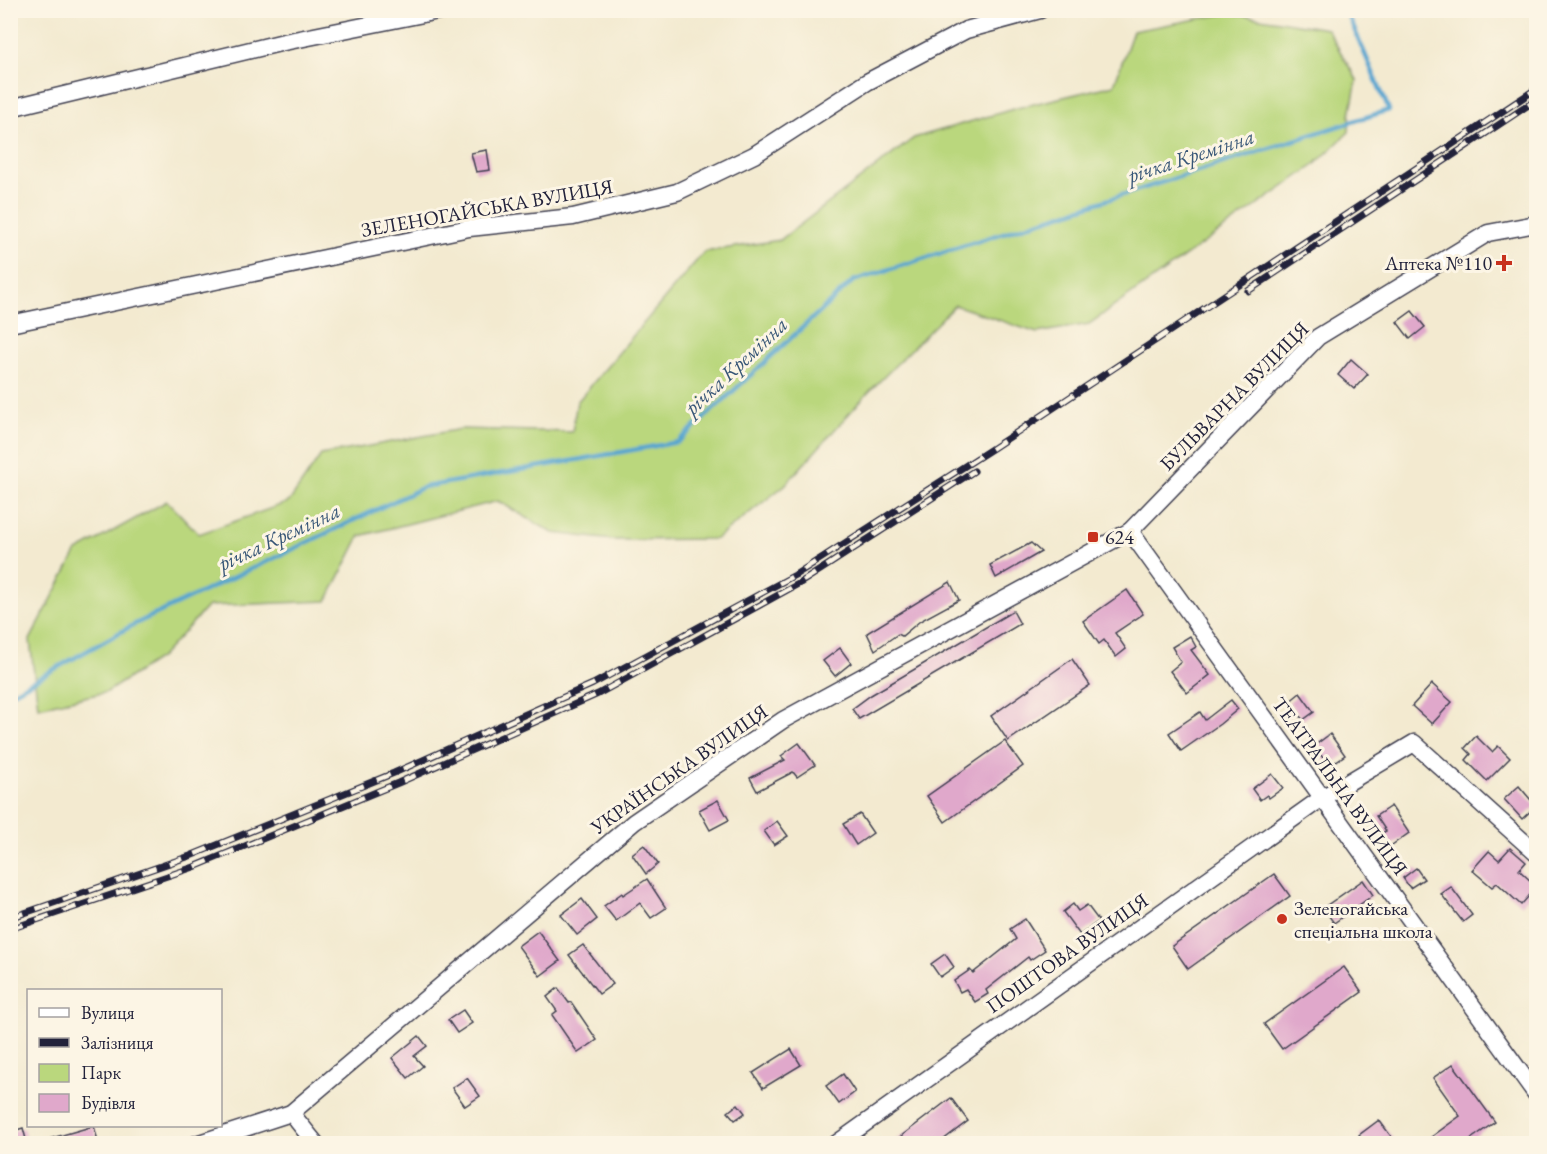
<svg xmlns="http://www.w3.org/2000/svg" width="1547" height="1154" font-family="'EB Garamond',serif">
<rect width="100%" height="100%" fill="#fcf5e5"/>
<filter id="ink" filterUnits="userSpaceOnUse"><feTurbulence type="fractalNoise" baseFrequency=".0167" numOctaves="2"/><feDisplacementMap in="SourceGraphic" scale="12" xChannelSelector="R" yChannelSelector="G"/><feConvolveMatrix kernelMatrix="1 2 1 2 8 2 1 2 1" color-interpolation-filters="sRGB"/></filter>
<filter id="wash" filterUnits="userSpaceOnUse"><feTurbulence type="fractalNoise" baseFrequency=".008" numOctaves="4" result="noise"/><feDisplacementMap in="SourceGraphic" scale="24" xChannelSelector="R" yChannelSelector="G"/><feGaussianBlur stdDeviation="1.35" result="paint"/><feColorMatrix in="noise" values="0 0 0 0 0 0 0 0 0 0 0 0 0 0 0 0 0 1.4 0 .05"/><feComposite in="paint" operator="in"/></filter>
<g filter="url(#wash)">
<rect width="100%" height="100%" fill="#f3ead0"/>
<polygon fill="#bad77d" stroke="#6e7c5c" stroke-width="1.5" points="1230,13 1327,29 1357,80 1350,115 1349,132 1313,166 1089,324 1037,333 955,305 865,396 785,485 716,539 613,540 553,533 498,501 360,536 327,601 208,606 161,657 107,692 38,707 30,640 77,551 167,501 199,534 289,502 321,455 461,429 572,432 577,402 704,252 780,240 914,138 1017,108 1114,85 1133,31"/>
<g fill="none" stroke-linecap="round" stroke-linejoin="round">
<polyline stroke="#57a5d0" stroke-width="4.5" points="10,694 135,624 424,487 678,442 853,281 1389,110 1346,10"/>
</g>
<g id="blocks">
<g fill="#e0a8cb">
<polygon points="487,150 490,170 476,172 471,153"/>
<polygon points="1412,311 1425,327 1410,339 1397,322"/>
<polygon points="1351,359 1368,374 1354,389 1338,375"/>
<polygon points="1031,543 1041,552 996,578 990,565"/>
<polygon points="950,582 959,600 920,621 902,636 898,634 875,650 867,633"/>
<polygon points="1127,590 1143,614 1115,633 1126,649 1116,657 1104,640 1099,644 1083,621"/>
<polygon points="1013,611 1020,624 859,719 852,709 871,695"/>
<polygon points="1190,636 1196,647 1191,650 1210,675 1187,693 1170,671 1181,662 1172,647"/>
<polygon points="840,648 851,663 835,676 823,661"/>
<polygon points="1072,659 1090,685 1008,741 991,716"/>
<polygon points="1432,684 1452,702 1432,724 1412,706"/>
<polygon points="1300,693 1314,712 1303,720 1289,702"/>
<polygon points="1231,700 1238,709 1220,724 1181,751 1169,733 1200,712 1205,720"/>
<polygon points="1330,734 1345,755 1329,766 1314,746"/>
<polygon points="1476,736 1492,752 1498,746 1510,758 1487,781 1466,760 1471,754 1465,748"/>
<polygon points="1005,741 1023,766 945,822 927,796"/>
<polygon points="799,743 815,765 797,777 793,772 757,791 750,778 785,760 781,756"/>
<polygon points="1272,774 1283,788 1269,798 1267,795 1260,800 1252,789"/>
<polygon points="1519,786 1536,806 1522,819 1504,799"/>
<polygon points="718,800 729,820 710,830 699,810"/>
<polygon points="1391,806 1409,833 1389,847 1380,834 1386,831 1376,816"/>
<polygon points="860,814 873,833 856,845 843,824"/>
<polygon points="777,821 788,836 774,845 764,831"/>
<polygon points="644,845 658,864 646,874 632,854"/>
<polygon points="1510,848 1526,862 1519,870 1536,886 1536,888 1521,905 1497,883 1492,887 1472,870 1489,851 1499,860"/>
<polygon points="1416,868 1424,879 1410,888 1403,878"/>
<polygon points="1274,874 1290,896 1188,969 1172,946"/>
<polygon points="647,879 666,908 651,918 640,903 616,921 604,906 622,893 623,895"/>
<polygon points="1363,880 1373,895 1334,923 1323,908"/>
<polygon points="1451,887 1472,915 1463,922 1441,894"/>
<polygon points="582,899 597,919 577,935 561,915"/>
<polygon points="1073,904 1078,911 1087,905 1099,921 1080,935 1063,912"/>
<polygon points="1025,919 1045,950 1030,960 1028,957 986,990 988,994 975,1002 966,989 960,992 954,981 970,970 973,973 1016,939 1010,929"/>
<polygon points="538,931 560,961 540,976 518,946"/>
<polygon points="583,945 613,984 599,994 569,955"/>
<polygon points="945,954 954,967 940,977 931,964"/>
<polygon points="1344,967 1362,992 1282,1049 1264,1024"/>
<polygon points="558,988 569,1003 571,1002 597,1040 578,1053 552,1015 557,1011 547,997"/>
<polygon points="463,1010 472,1023 457,1033 448,1020"/>
<polygon points="419,1036 427,1046 414,1056 423,1066 408,1078 392,1058"/>
<polygon points="791,1049 801,1065 763,1088 753,1073"/>
<polygon points="1453,1064 1495,1122 1465,1143 1423,1143 1460,1116 1433,1078"/>
<polygon points="843,1074 855,1092 839,1104 826,1086"/>
<polygon points="467,1078 480,1096 465,1106 452,1088"/>
<polygon points="951,1098 968,1121 939,1143 892,1143"/>
<polygon points="738,1104 745,1113 735,1120 728,1112"/>
<polygon points="1379,1120 1396,1143 1365,1143 1359,1135"/>
<polygon points="94,1126 98,1141 91,1143 45,1143 45,1140"/>
<polygon points="23,1128 27,1143 10,1143 10,1132"/>
</g>
</g>
</g>
<g filter="url(#ink)">
<use href="#blocks" fill-opacity="0" stroke="#414051" stroke-width="1.5"/>
<g fill="none" stroke-linecap="round" stroke-linejoin="round">
<g stroke="#414051" stroke-width="19">
<g id="minor">
<polyline points="10,108 284,42 443,10"/>
<polyline points="10,324 469,228 573,217 677,192 754,155 867,82 966,30 1040,10"/>
<polyline points="1130,531 1536,1094"/>
<polyline points="291,1113 316,1144"/>
<polyline points="196,1144 291,1113 634,822 783,720 1130,531 1318,337 1488,233 1536,224"/>
<polyline points="836,1144 1322,798 1414,743 1536,853"/>
</g>
</g>
<use href="#minor" stroke="#fff" stroke-width="16"/>
<g stroke="#22223b" stroke-width="7">
<g id="rail">
<polyline points="1248,291 1536,100"/>
<polyline points="10,918 190,856 394,773 593,684 795,575 993,448 1536,89"/>
<polyline points="10,929 194,867 398,783 598,694 800,583 974,471"/>
</g>
</g>
<use href="#rail" stroke="#fcf5e5" stroke-width="4.5" stroke-dasharray="14" stroke-linecap="butt"/>
</g>
</g>
<g fill="#c8321e" stroke="#fcf5e5" stroke-width="2">
<path d="M1501 254h6v6h6v6h-6v6h-6v-6h-6v-6h6z"/>
<rect x="1087" y="531" width="12" height="12" rx="3"/>
<circle cx="1282" cy="919" r="6"/>
</g>
<g text-anchor="middle" stroke-width="6" stroke-linejoin="round" paint-order="stroke">
<g font-size="20" fill="#22223b" stroke="#fcf5e5">
<text transform="translate(487 208) rotate(-10)" y="7">ЗЕЛЕНОГАЙСЬКА ВУЛИЦЯ</text>
<text transform="translate(1234 396) rotate(-45)" y="7">БУЛЬВАРНА ВУЛИЦЯ</text>
<text transform="translate(679 769) rotate(-35)" y="7">УКРАЇНСЬКА ВУЛИЦЯ</text>
<text transform="translate(1340 786) rotate(54)" y="7">ТЕАТРАЛЬНА ВУЛИЦЯ</text>
<text transform="translate(1067 953) rotate(-35)" y="7">ПОШТОВА ВУЛИЦЯ</text>
</g>
<g font-size="20" fill="#22223b" stroke="#fcf5e5" text-anchor="start">
<text x="1492" y="270" text-anchor="end">Аптека №110</text>
<text x="1105" y="544">624</text>
<text x="1294" y="915">Зеленогайська<tspan x="1294" dy="23">спеціальна школа</tspan></text>
</g>
<g font-size="21" font-style="italic" fill="#375677" stroke="#fcf5e5">
<text transform="translate(1191 156) rotate(-18)" y="7">річка Кремінна</text>
<text transform="translate(736 366) rotate(-43)" y="7">річка Кремінна</text>
<text transform="translate(279 537) rotate(-25)" y="7">річка Кремінна</text>
</g>
</g>
<rect width="1547" height="1154" fill="none" stroke="#fcf5e5" stroke-width="36"/>
<rect x="27" y="989" width="195" height="138" fill="#fcf5e5" stroke="#a5a1a1" stroke-width="1.5"/>
<rect x="39" y="1008" width="30" height="9" fill="#ffffff" stroke="#a5a1a1" stroke-width="1.5"/>
<text x="81" y="1019" font-size="18" fill="#22223b">Вулиця</text>
<rect x="39" y="1038" width="30" height="9" fill="#22223b" stroke="#a5a1a1" stroke-width="1.5"/>
<text x="81" y="1049" font-size="18" fill="#22223b">Залізниця</text>
<rect x="39" y="1064" width="30" height="18" fill="#bad77d" stroke="#a5a1a1" stroke-width="1.5"/>
<text x="81" y="1079" font-size="18" fill="#22223b">Парк</text>
<rect x="39" y="1094" width="30" height="18" fill="#e0a8cb" stroke="#a5a1a1" stroke-width="1.5"/>
<text x="81" y="1109" font-size="18" fill="#22223b">Будівля</text>
</svg>
